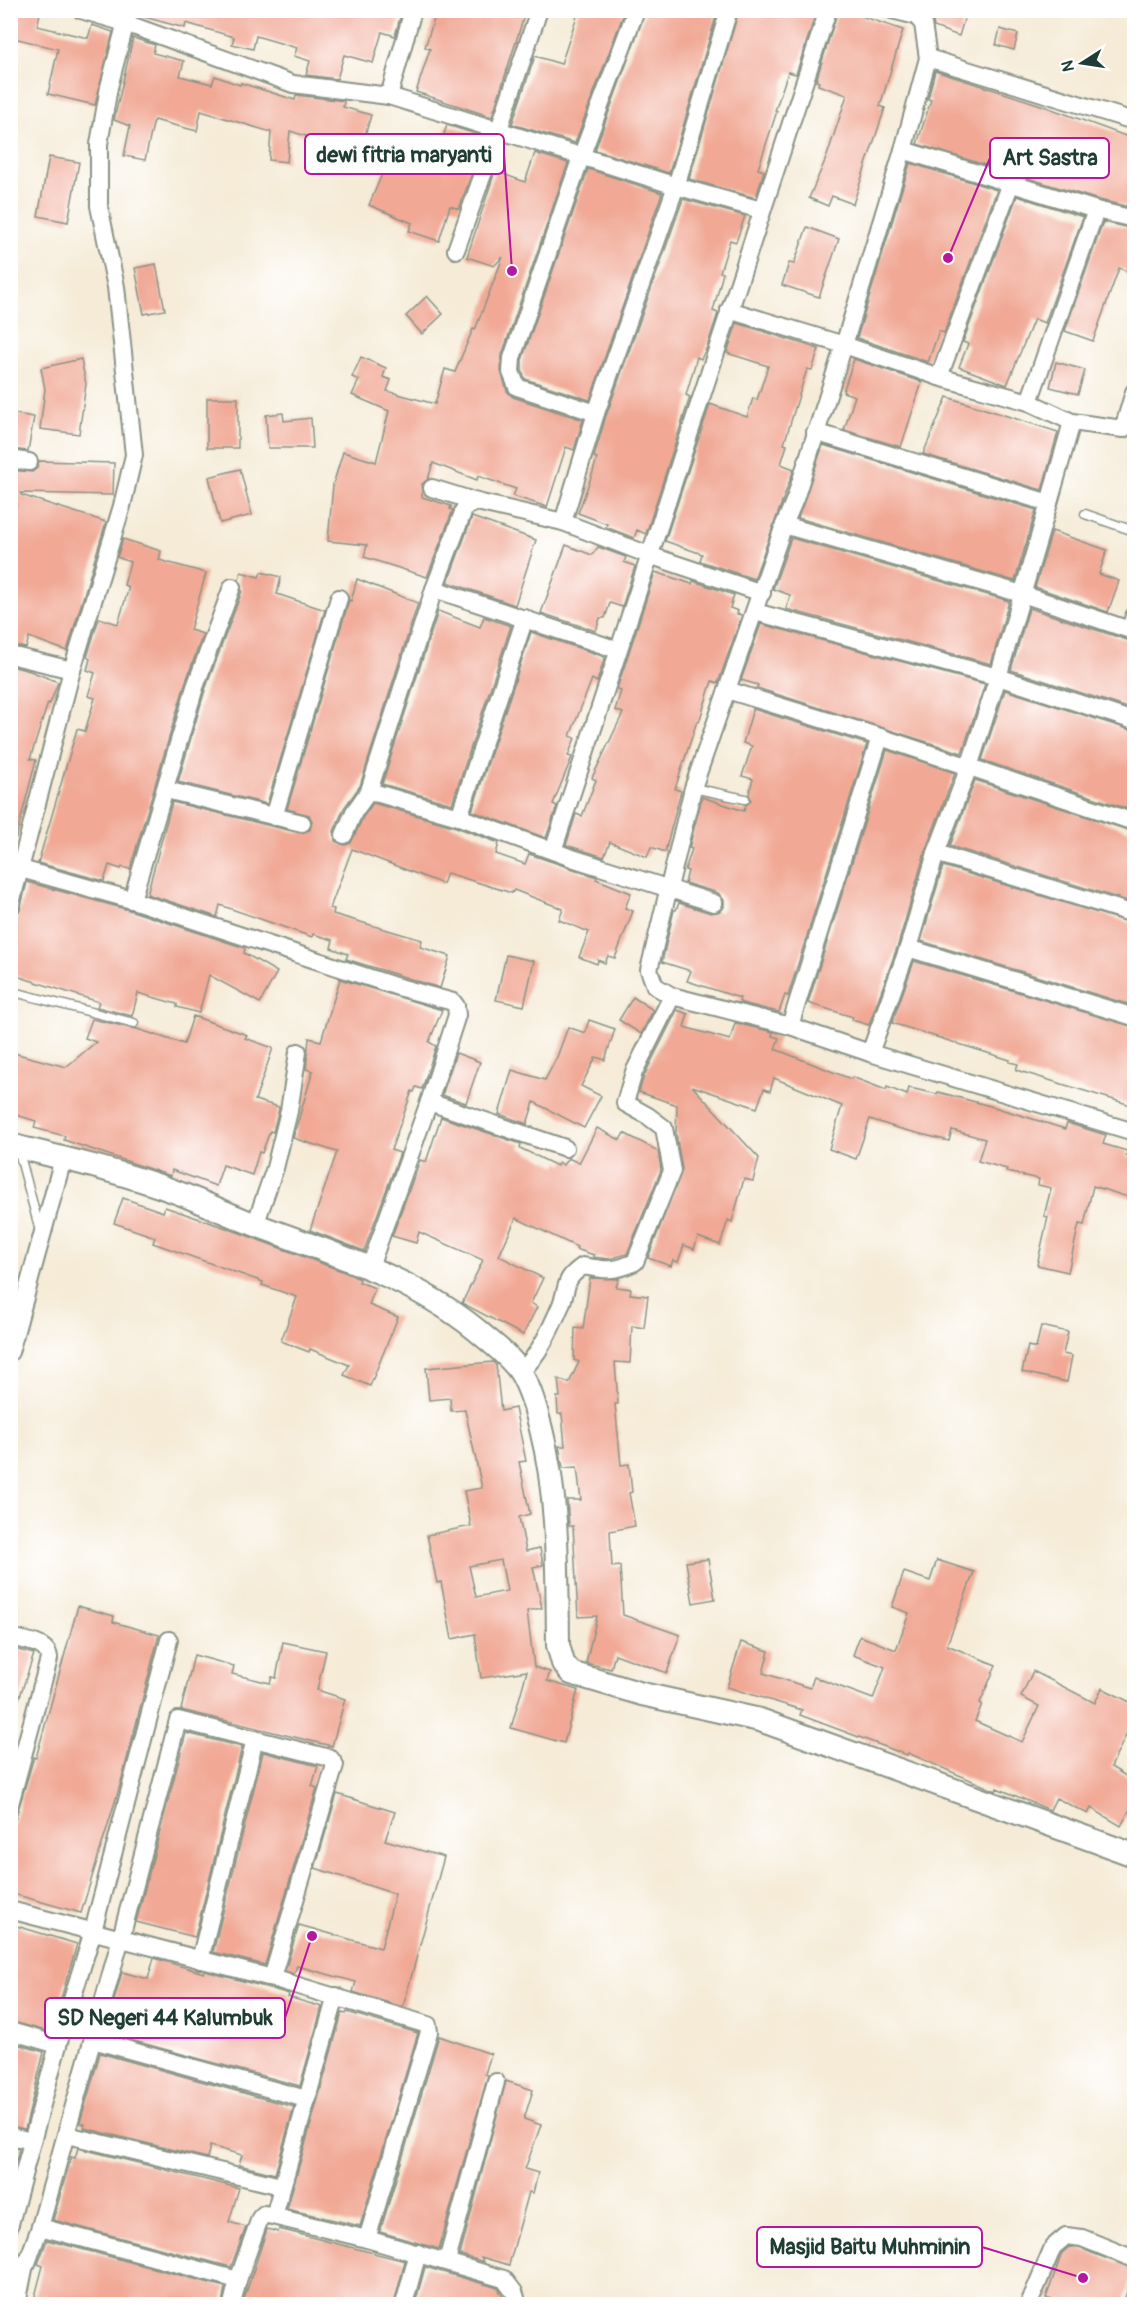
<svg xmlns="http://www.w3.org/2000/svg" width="1145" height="2315" font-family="Pangolin,sans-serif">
<rect width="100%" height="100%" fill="#fff"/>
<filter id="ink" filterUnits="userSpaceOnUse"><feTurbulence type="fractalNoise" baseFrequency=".0167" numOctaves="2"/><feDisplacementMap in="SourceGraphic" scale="12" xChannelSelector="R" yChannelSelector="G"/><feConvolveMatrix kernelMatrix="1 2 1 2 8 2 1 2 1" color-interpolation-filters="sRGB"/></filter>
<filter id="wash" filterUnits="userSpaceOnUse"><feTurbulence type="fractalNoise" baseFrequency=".008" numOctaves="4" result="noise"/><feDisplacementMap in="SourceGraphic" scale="24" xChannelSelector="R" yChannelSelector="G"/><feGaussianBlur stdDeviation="1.35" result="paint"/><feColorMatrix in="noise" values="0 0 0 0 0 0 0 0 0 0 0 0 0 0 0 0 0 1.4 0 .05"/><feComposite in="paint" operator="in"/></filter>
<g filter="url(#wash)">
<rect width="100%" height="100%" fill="#f5ebd7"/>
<g id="blocks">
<g fill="#f1a995" fill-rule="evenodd">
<polygon points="10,10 41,10 37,26 88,38 92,25 113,32 95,105 48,94 58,49 10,37"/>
<polygon points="140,10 402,10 395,36 382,32 373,63 344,55 337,79 306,75 310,61 294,56 297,48 256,36 253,49 232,44 234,37 186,23 185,28 140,16"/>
<polygon points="437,10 526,10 492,117 416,92 430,49 425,47"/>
<polygon points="579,10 625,10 575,143 512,124 535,56 561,64"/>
<polygon points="646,10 718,10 669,173 595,150"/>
<polygon points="739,10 817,10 796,74 788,72 775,111 777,111 758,169 764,171 756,198 689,179"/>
<polygon points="838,10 863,10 861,16 903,30 880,106 885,108 853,204 832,196 828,206 809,198 827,156 847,95 818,85 819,82 816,81"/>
<polygon points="937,10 967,10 959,36 934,27 933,21"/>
<polygon points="1000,29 1018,34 1014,50 996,45"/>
<polygon points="133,38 155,45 153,53 184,61 180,76 212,84 215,76 240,85 241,83 295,100 296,95 344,101 343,107 371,115 360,153 290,131 287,162 269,160 271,132 201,111 197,131 154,120 145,160 124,156 130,126 114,120"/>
<polygon points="935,71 1038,104 1134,139 1134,208 1099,200 917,144 931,100 928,99"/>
<polygon points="447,125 479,135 470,163 475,165 459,209 450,206 439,241 409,231 412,223 369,205 391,153 433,167"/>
<polygon points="535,153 568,163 502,355 501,371 507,391 513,397 583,420 574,450 566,447 547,507 513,496 516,489 478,476 477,480 433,463 428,479 422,484 422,497 451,506 450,509 453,510 427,577 364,557 367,545 328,541 333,485 343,452 376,462 389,411 352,395 359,380 352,377 361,357 386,368 383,377 391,380 387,391 435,404 445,369 455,372 473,329 475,330 503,257 494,266 467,257 495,171 525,182"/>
<polygon points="49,157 79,162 68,222 38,216"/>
<polygon points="910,163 997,190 944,333 939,331 928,362 857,338"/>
<polygon points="588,169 662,193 590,400 525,379 522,370 522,360"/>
<polygon points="1017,196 1083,217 1045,323 1034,319 1007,385 959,367 968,344 963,342"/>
<polygon points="683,199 745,216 736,242 730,240 720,272 723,273 713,311 718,313 707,347 701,359 697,357 686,395 690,397 646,534 637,530 634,538 606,527 607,524 578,513 593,472 597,458 594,457 606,416"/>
<polygon points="1103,222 1134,229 1134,274 1119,268 1093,341 1065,331"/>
<polygon points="807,227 839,239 819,297 782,285 789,263 794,264"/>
<polygon points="156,264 165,310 144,314 135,268"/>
<polygon points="427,296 443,314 422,334 406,316"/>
<polygon points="737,323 819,349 812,370 807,369 784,444 787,445 781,464 794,469 754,579 700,561 702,554 665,541 710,404 747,417 753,398 757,400 768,366 727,353"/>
<polygon points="81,359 86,384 79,434 40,429 45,389 41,368"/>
<polygon points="854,359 922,382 901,447 844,430 855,396 843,392"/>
<polygon points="1056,362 1085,370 1078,394 1050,387"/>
<polygon points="947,397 1058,432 1042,490 923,454"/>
<rect x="207" y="398" width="31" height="50"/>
<polygon points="10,413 34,417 28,451 10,449"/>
<polygon points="283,413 284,421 311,418 313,448 268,448 266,415"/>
<polygon points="823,445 1036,510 1015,581 798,518"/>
<polygon points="39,461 114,463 113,495 21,493 21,495 106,522 67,651 29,637 26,648 10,645 10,528 17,503 10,503 10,470 32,472 37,468"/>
<polygon points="240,469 252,515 220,523 209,477"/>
<polygon points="472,517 536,540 515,605 448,582"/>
<polygon points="1052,531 1107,550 1099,574 1119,581 1108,612 1035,587"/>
<polygon points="791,538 1009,601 991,664 786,609 790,595 773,589"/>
<polygon points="123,539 161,551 159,560 206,573 190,630 203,634 185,684 130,869 122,867 121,869 109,865 104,881 38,863 77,729 85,731 95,698 88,696 95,673 87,670 90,659 87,657 99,618 118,624 129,587 124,585 130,562 117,557"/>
<polygon points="566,545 592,555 598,547 626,557 624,562 635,566 622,607 610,603 605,618 600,618 596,631 541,613"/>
<polygon points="241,572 259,577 261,572 281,577 277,594 325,610 267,804 178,782 205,690 242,591 239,580"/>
<polygon points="655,572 692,584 693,581 734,595 730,608 738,611 737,614 742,615 718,683 712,681 699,722 697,721 675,789 681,791 665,852 651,847 647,857 610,842 604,857 566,845 576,814 582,816 596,780 592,778 623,713 615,710 621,691 617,689"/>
<polygon points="357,579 418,603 360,786 344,808 334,831 335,841 345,845 351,843 363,817 373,803 456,827 499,843 496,854 525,864 529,854 597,877 596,879 631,893 625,908 633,911 615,958 608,956 605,963 598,960 597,964 579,957 589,932 559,920 563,909 514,890 512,893 447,873 443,884 352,849 330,908 334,909 333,914 422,940 420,947 450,956 440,988 346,959 348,954 331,948 333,940 313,934 312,937 220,905 217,917 147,894 172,802 300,833 310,830 312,821 309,815 287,809 349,600 351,601"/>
<polygon points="1029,608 1127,640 1134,639 1134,710 1011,670"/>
<polygon points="438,611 480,627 484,617 511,626 452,804 382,784"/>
<polygon points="761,624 985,684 962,753 757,688 758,685 741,680"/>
<polygon points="531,632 605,657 597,682 592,679 570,736 575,738 568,756 572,757 553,804 557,806 546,838 472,811"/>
<polygon points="10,666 30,671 58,682 50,704 48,703 30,759 36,760 16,838 10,837"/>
<polygon points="1005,690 1134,731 1134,811 982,760"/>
<polygon points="753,709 867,744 788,996 785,995 779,1012 742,1003 739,1001 740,998 687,981 691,971 662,962 674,910 676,910 679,903 711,913 721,911 724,907 724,900 718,893 685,883 688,871 685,870 692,849 689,848 702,797 744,811 746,805 751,801 749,794 753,779 742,776 752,746 743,743"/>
<polygon points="887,750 955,773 926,849 898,945 869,1025 852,1020 853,1017 808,1003"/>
<polygon points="975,780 1134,832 1134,903 950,846"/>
<polygon points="943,866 1134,924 1134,1006 921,941"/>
<polygon points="27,882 129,910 245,948 244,953 277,972 260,1003 209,975 199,1013 177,1007 177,1004 138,993 132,1016 97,1007 99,1002 10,974 10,940 17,917 14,916 20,910"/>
<polygon points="506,955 534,961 524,1006 496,1000"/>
<polygon points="914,961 1134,1027 1134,1106 1016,1070 1018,1064 1009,1062 1010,1060 892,1023"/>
<polygon points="340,979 442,1010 429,1042 436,1046 422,1089 416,1087 414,1092 412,1091 391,1150 400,1153 364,1251 310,1230 337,1152 293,1138 313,1071 306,1069 309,1038 321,1041"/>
<polygon points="633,997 653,1010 641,1034 619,1020"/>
<polygon points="677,1010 688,1014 684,1027 730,1040 735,1023 773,1032 772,1036 779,1038 775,1049 851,1079 852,1077 886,1090 887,1087 907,1095 909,1088 937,1094 938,1092 994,1107 1065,1129 1067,1123 1106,1135 1103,1144 1127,1151 1126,1156 1134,1159 1134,1199 1093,1186 1084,1225 1079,1224 1068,1272 1037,1265 1048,1217 1044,1216 1051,1188 1038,1185 1039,1179 1006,1172 1007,1169 978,1161 985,1139 952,1130 949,1141 897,1128 870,1119 856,1159 829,1149 842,1106 774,1078 770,1091 764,1089 757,1108 692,1086 759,1158 753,1181 744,1179 732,1222 728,1220 720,1245 698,1237 694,1249 684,1245 678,1262 673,1260 671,1266 648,1258 682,1169 676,1133 677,1105 639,1092 644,1076"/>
<polygon points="193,1016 247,1035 245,1038 273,1048 255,1100 279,1107 279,1109 273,1132 270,1131 262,1153 259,1152 252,1175 223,1165 216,1186 172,1170 171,1176 64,1140 65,1136 34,1128 36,1121 10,1113 10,1052 66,1067 96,1042 85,1038 92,1019 137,1029 184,1044"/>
<polygon points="589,1020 615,1029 605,1060 596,1057 581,1086 601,1096 584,1128 534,1102 527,1124 499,1114 512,1070 545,1080 557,1057 568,1027 585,1033"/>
<polygon points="456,1053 480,1062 466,1103 442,1095"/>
<polygon points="441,1117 521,1144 520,1148 557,1166 559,1162 563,1165 568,1158 579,1163 597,1128 620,1140 624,1133 658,1151 661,1170 627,1254 609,1259 593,1257 594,1255 576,1249 577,1247 516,1218 499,1256 543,1278 531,1303 537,1307 523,1335 462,1303 483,1260 419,1232 416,1243 392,1236 420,1160 426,1162"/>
<polygon points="123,1198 163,1212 165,1207 232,1230 342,1271 360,1279 359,1282 375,1288 369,1305 398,1317 370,1386 344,1375 349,1365 310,1349 309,1352 281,1341 297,1297 262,1285 263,1282 153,1243 155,1237 114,1223"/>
<polygon points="590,1278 619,1279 616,1287 631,1289 630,1294 648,1296 644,1328 632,1326 630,1363 615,1362 618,1404 615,1404 621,1465 629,1464 632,1492 629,1493 635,1526 610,1531 612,1567 620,1566 623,1615 680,1635 667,1673 615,1654 611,1669 586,1663 597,1616 578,1617 573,1526 569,1526 567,1500 581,1500 577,1467 563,1468 559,1446 565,1446 562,1414 558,1414 557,1397 560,1397 558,1379 569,1383 579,1362 574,1360 575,1328 583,1329"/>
<polygon points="1041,1326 1068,1332 1063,1354 1072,1356 1067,1382 1022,1372 1028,1346 1036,1348"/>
<path d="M493,1362L496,1365L501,1411L515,1408L526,1461L519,1462L530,1514L519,1517L526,1551L540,1548L543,1565L533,1567L542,1608L527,1611L534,1667L550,1672L547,1681L578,1690L564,1743L511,1728L527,1671L481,1678L475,1634L452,1639L441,1582L437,1583L427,1535L471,1526L464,1491L482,1488L465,1410L451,1411L450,1398L429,1400L426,1368ZM501,1560L507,1591L476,1597L469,1566Z"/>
<polygon points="708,1559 715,1599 693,1603 686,1562"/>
<polygon points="937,1560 974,1572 947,1645 996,1665 980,1703 982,1704 975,1721 1022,1742 1039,1706 1021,1697 1033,1671 1095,1703 1102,1688 1134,1704 1134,1735 1128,1731 1111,1767 1134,1781 1134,1802 1121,1826 1091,1808 1088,1814 1056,1798 1050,1810 997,1788 996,1791 908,1753 907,1755 800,1715 802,1710 727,1687 741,1642 769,1651 763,1673 810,1688 814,1677 873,1699 885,1667 853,1655 860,1636 896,1650 909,1613 892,1607 904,1572 930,1581"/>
<polygon points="78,1606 114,1616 113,1622 159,1635 121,1782 81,1913 10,1893 10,1837 34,1757 36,1758"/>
<polygon points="283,1642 326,1651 317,1690 345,1699 332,1746 181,1710 194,1655 234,1666 232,1674 270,1683 272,1677 276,1678"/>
<polygon points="10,1648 34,1654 15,1711 10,1711"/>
<polygon points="186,1733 242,1747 195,1937 136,1922"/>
<polygon points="263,1752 318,1766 312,1786 317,1788 265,1965 213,1952"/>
<polygon points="337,1794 395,1812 385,1840 444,1857 403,2007 353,1992 356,1982 297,1966 294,1974 285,1971 299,1925 381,1948 395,1894 315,1868"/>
<polygon points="10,1924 77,1944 52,2029 50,2028 49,2032 10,2021"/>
<polygon points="154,1958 204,1973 205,1971 269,1988 289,1994 288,1997 322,2007 300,2086 105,2033 122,1972 148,1979"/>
<polygon points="347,2012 418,2033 360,2226 287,2209 342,2013 346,2014"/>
<polygon points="439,2036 491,2054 485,2074 488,2075 439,2249 380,2232"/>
<polygon points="10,2042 44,2052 25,2129 10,2126"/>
<polygon points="100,2053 294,2107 275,2174 239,2165 242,2155 210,2146 207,2158 84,2128 85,2124 80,2123"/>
<polygon points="506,2081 533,2090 524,2119 541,2125 525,2169 538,2173 533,2193 529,2192 509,2265 481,2257 484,2262 460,2255"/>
<polygon points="10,2147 19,2149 16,2162 10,2161"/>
<polygon points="78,2148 239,2188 229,2222 246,2227 231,2267 53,2220 71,2157 75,2158"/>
<polygon points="267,2229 278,2232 279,2229 405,2261 394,2304 251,2304 243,2302"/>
<polygon points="47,2240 225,2287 222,2304 33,2304 43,2266 38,2264"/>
<polygon points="1069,2247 1079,2248 1134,2269 1123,2304 1065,2304 1046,2298 1062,2253"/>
<polygon points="425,2267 498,2288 507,2304 415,2304"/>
</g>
</g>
</g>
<g filter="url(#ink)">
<use href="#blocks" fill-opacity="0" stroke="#8a9486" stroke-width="1.5"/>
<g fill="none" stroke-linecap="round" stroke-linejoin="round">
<g stroke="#8a9486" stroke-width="11">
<g id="lane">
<polyline points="1085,514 1134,531"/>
<polyline points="693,788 745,799"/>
<polyline points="10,991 134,1023"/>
<polyline points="18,1148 40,1231"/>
</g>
</g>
<g stroke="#8a9486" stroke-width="20">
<g id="street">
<polyline points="81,10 125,23 293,84 389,96 413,10"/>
<polyline points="892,10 916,16 923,24 928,58 903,150 844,345 795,499 784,525 693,788 649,970 655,986 672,996 790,1026 870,1053 1134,1132"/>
<polyline points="928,58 1134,121"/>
<polyline points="389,96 676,186 761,210"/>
<polyline points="903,150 1096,210 1134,219"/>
<polyline points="456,250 499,129 539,10"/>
<polyline points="729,310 844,345 939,377 1029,402 1072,422 1123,429 1134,392"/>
<polyline points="939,377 1011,183"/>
<polyline points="1029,402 1096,210"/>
<polyline points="596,413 517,387 511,372 512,358 581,157 636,10"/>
<polyline points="815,432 1049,503 1072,422"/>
<polyline points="10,459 29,462"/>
<polyline points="432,488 477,502"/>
<polyline points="563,522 596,413 676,186 729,10"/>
<polyline points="784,525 1022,594 1130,630 1134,616"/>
<polyline points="434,589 618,650"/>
<polyline points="755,612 998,677 1134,721"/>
<polyline points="10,655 72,670"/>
<polyline points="727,690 880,737 1134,822"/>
<polyline points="166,790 302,823"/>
<polyline points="274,817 339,598"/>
<polyline points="459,817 525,618"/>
<polyline points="344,835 354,812 369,791"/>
<polyline points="553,851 828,10"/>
<polyline points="936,853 1134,914"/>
<polyline points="21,869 132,900 395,986 453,1002 456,1006 457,1015 429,1102 370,1267"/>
<polyline points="132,900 195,687 232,587"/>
<polyline points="714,903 572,858 459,817 369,791 434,589 465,507 477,502 563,522 649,555 762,593"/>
<polyline points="10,907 72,670 122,506 134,455 116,287 99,206 99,144 109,87 129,10"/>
<polyline points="908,948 1134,1017"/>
<polyline points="790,1026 880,737"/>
<polyline points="870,1053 908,948 936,853 969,767 998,677 1049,503"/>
<polyline points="429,1102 565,1148"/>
<polyline points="255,1225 275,1168 289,1111 298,1052"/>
<polyline points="10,1333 15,1334 63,1159"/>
<polyline points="10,1352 15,1334"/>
<path d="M520,1372C539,1356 551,1328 561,1305C569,1284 563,1280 583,1266C605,1270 614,1272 635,1262L672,1171L664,1128L648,1116L625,1103L634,1072L672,996"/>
<path d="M10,1637C24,1641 49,1642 49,1659L10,1804"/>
<polyline points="10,1910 272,1978 428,2025 429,2032 367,2239 504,2279 514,2292 518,2304"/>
<polyline points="200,1960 255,1739"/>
<polyline points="10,2031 58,2045"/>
<polyline points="93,2040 306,2099"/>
<polyline points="67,2135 281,2186"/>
<polyline points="10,2136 32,2141"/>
<polyline points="274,2216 336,1996"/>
<polyline points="10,2224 58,2045 93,1931 169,1640"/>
<polyline points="40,2227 121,1938 178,1720 330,1758 335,1765 272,1978"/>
<polyline points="10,2261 21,2265 27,2263 40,2227 238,2280"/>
<polyline points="447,2261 496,2082"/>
<polyline points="17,2304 25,2264"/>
<polyline points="232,2304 238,2280 260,2218 264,2214 367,2239"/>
<polyline points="404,2304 418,2253"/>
<polyline points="1029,2304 1053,2247 1066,2236 1082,2238 1134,2259"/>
</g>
</g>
<g stroke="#8a9486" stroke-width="26">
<path id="secondary" d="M10,1145C66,1159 122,1172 176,1192C203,1202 229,1215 256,1225C337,1255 420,1280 486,1338C498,1348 513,1360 521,1373C531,1390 536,1410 541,1429C559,1499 557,1572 558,1645L563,1663L571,1673L642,1694L760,1720L1134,1855"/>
</g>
<use href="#lane" stroke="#fff" stroke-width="8"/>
<use href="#street" stroke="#fff" stroke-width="16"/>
<use href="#secondary" stroke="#fff" stroke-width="22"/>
</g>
</g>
<path fill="none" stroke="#b5179e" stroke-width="2" d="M512 271L504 154M948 258L990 158M312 1936L285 2018M1083 2278L982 2247"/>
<g fill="#b5179e" stroke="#fff" stroke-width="2">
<circle cx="512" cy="271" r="6"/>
<circle cx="948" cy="258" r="6"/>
<circle cx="312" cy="1936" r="6"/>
<circle cx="1083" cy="2278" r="6"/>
</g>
<g fill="#fff" stroke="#b5179e" stroke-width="2">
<rect x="305" y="134" width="199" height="40" rx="6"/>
<rect x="990" y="138" width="119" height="40" rx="6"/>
<rect x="45" y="1998" width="240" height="40" rx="6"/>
<rect x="757" y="2227" width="225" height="40" rx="6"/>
</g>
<g font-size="22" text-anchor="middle" font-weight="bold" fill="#1f3d34">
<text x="404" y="162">dewi fitria maryanti</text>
<text x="1050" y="165">Art Sastra</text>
<text x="165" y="2025">SD Negeri 44 Kalumbuk</text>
<text x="870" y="2254">Masjid Baitu Muhminin</text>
</g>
<rect width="1145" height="2315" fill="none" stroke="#fff" stroke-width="36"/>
<g transform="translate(1082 63) rotate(258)" stroke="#ffffff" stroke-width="4.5" paint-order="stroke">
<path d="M0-4.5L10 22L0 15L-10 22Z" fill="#1f3d34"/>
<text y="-9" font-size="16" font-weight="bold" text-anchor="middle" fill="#1f3d34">N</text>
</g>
</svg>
